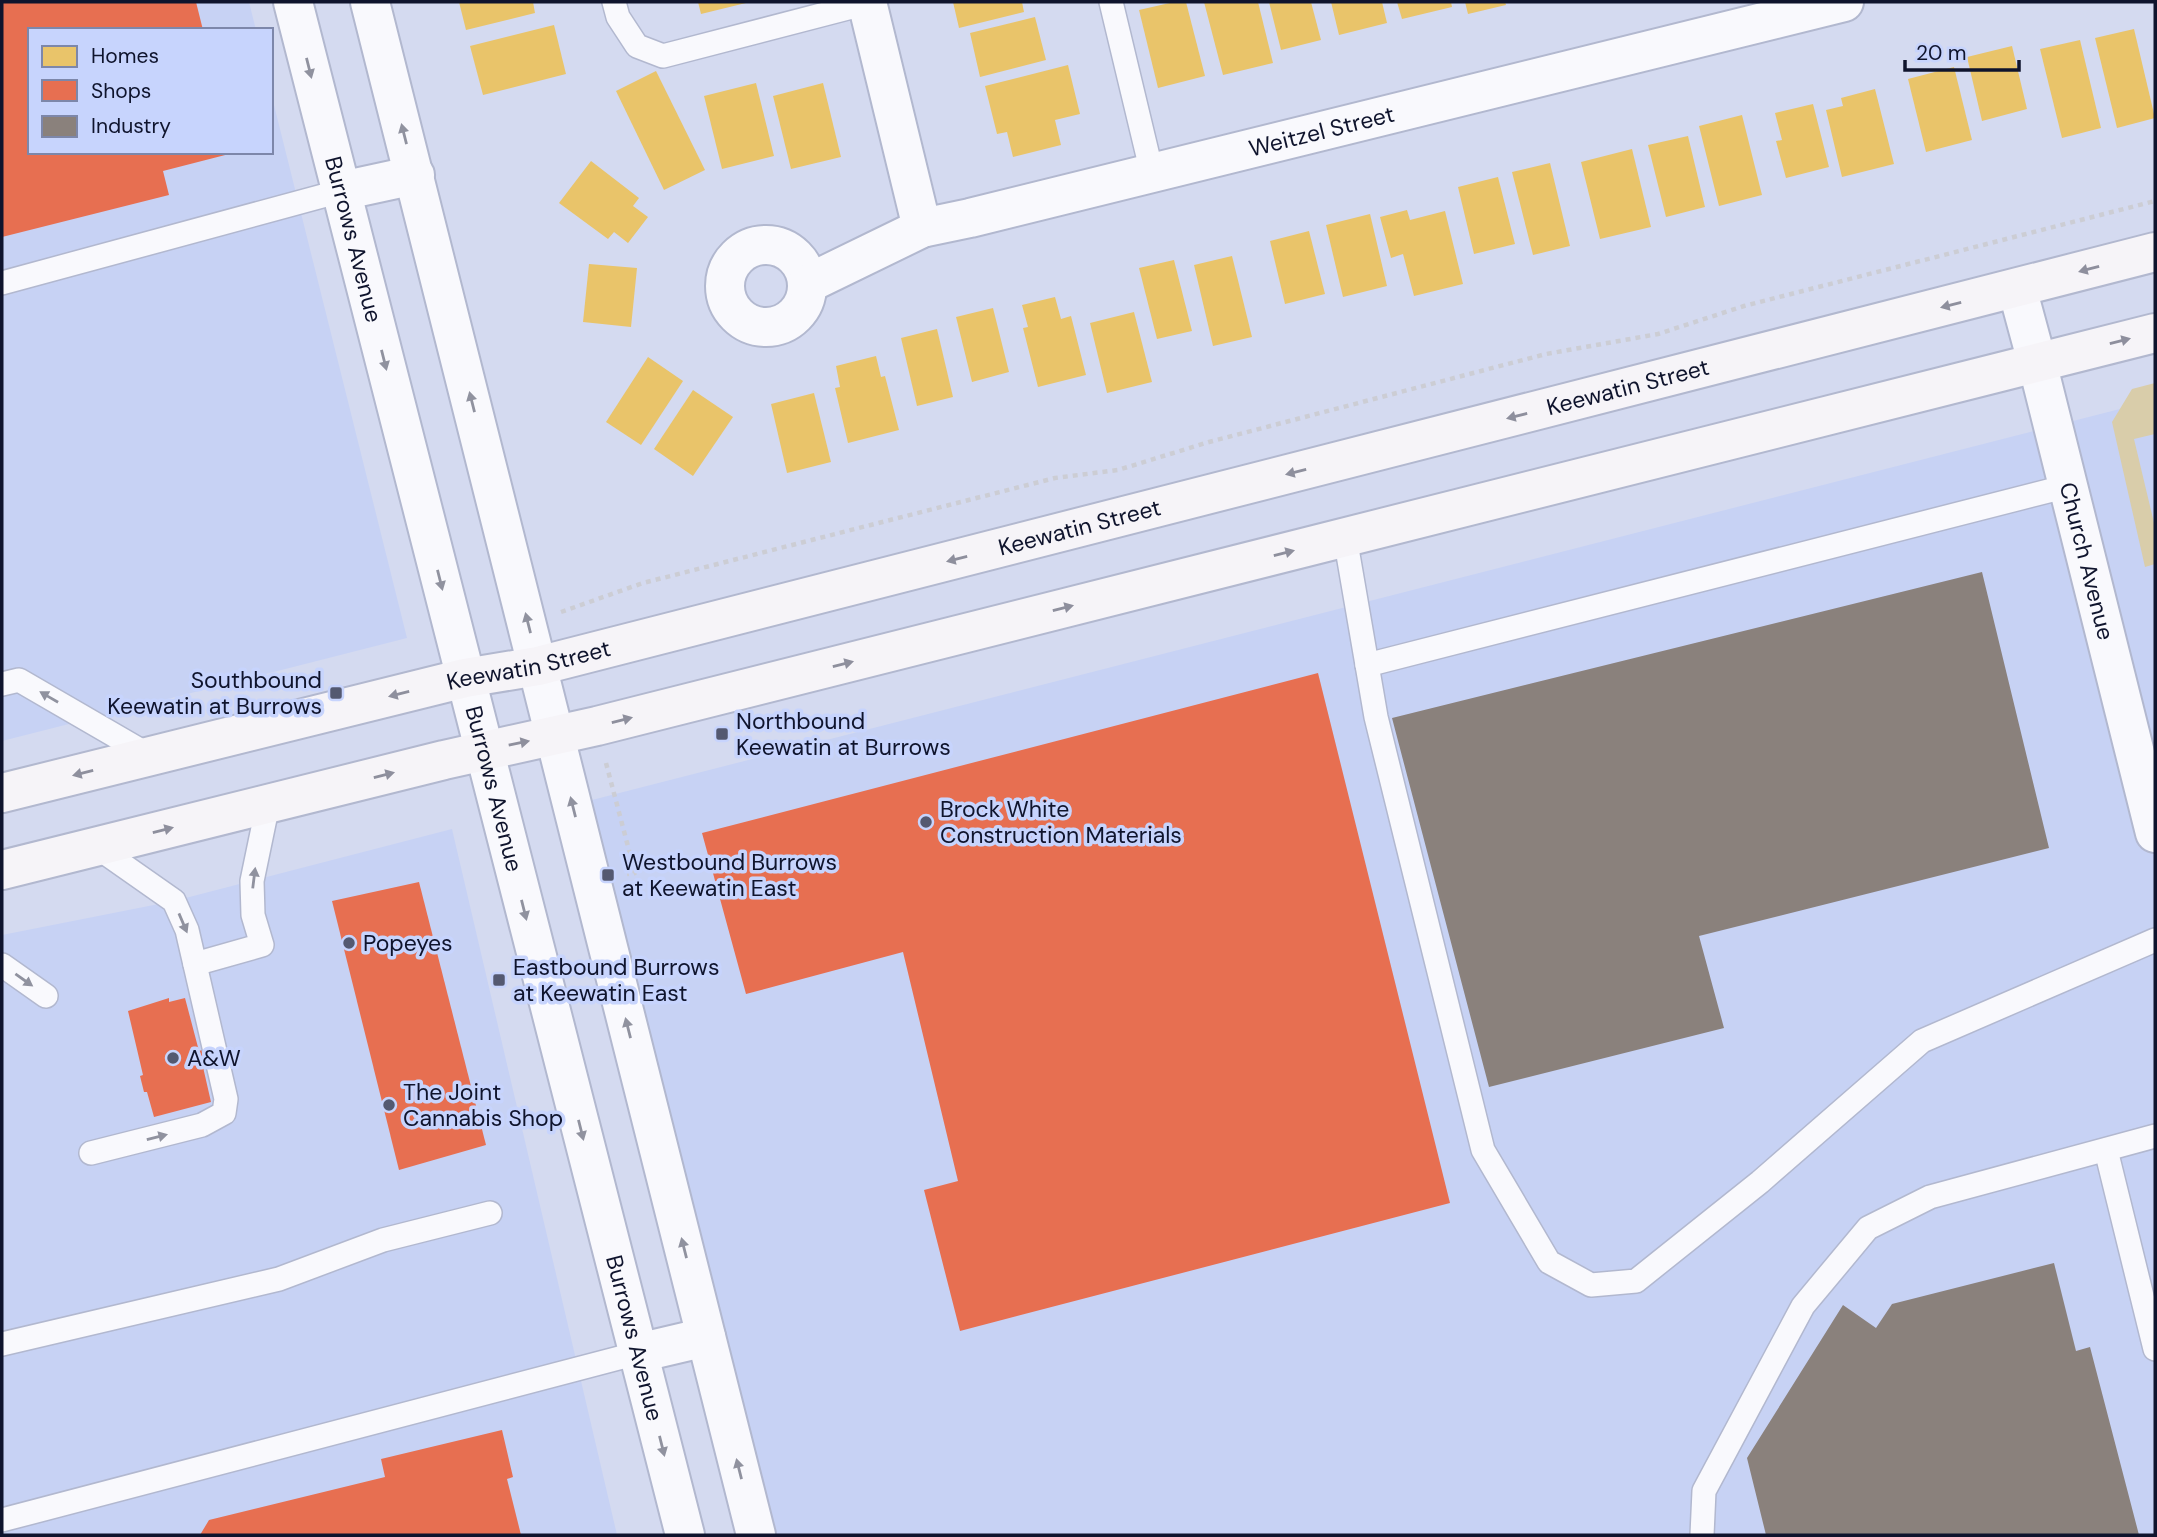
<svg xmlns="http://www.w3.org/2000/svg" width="2157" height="1537" font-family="'DM Sans',sans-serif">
<rect width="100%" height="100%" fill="#d4daf0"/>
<g fill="#c7d2f4">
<polygon points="2,2 249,2 256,30 30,30 30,152 271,152 271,93 407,638 2,741"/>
<polygon points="2155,400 2155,1535 768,1535 592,800"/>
<polygon points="452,829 617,1535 2,1535 2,935 174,901"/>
</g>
<polygon fill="#d9cdaa" points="2155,383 2155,434 2134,439 2155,527 2155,564 2145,567 2112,422 2132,389"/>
<g fill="#e9c46a">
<polygon points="459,2 533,2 535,13 466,30"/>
<polygon points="698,2 746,2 746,3 701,14"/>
<polygon points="953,2 1022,2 1024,12 959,28"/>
<polygon points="1174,2 1186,2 1205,76 1158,88 1139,10"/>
<polygon points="1204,2 1258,2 1273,63 1223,75"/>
<polygon points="1269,2 1311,2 1321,40 1281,50"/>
<polygon points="1331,2 1382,2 1387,23 1339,35"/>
<polygon points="1397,2 1451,2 1452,7 1402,19"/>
<polygon points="1465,2 1505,2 1506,5 1468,14"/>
<polygon points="1035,17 1046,60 980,77 970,33"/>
<polygon points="554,25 566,74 483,95 470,46"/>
<polygon points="2134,29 2155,118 2117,128 2095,38"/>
<polygon points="2080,40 2101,128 2062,138 2040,49"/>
<polygon points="2012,46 2027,109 1982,121 1967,57"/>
<polygon points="1068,65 1080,114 1055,120 1061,145 1013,157 1007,132 997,134 985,86"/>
<polygon points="1954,67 1972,140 1926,152 1908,79"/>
<polygon points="656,71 705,170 664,190 616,91"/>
<polygon points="756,83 774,156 722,169 704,96"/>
<polygon points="823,83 841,157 791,169 773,96"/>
<polygon points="1875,89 1894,164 1842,177 1826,110 1843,106 1841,98"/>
<polygon points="1813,104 1829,167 1786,178 1776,141 1782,140 1775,113"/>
<polygon points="1742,115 1762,195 1719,206 1699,126"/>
<polygon points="1688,136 1705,207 1666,217 1648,145"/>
<polygon points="1632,149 1651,227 1600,239 1581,162"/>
<polygon points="591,161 639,198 633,206 648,217 628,243 614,232 608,239 559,203"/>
<polygon points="1550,163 1570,246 1533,255 1512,172"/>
<polygon points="1498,177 1515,244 1474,254 1458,187"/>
<polygon points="1407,210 1410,220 1445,211 1463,284 1414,296 1403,254 1391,258 1380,217"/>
<polygon points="1370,214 1387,286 1343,297 1326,225"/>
<polygon points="1309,231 1325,294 1285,304 1270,241"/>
<polygon points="1232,256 1252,337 1213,346 1194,265"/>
<polygon points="1174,260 1192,331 1157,339 1139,268"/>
<polygon points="589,264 637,268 631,327 583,322"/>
<polygon points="1055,297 1061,319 1071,316 1086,375 1038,387 1023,328 1028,327 1022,305"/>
<polygon points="993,308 1009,372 972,382 956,317"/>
<polygon points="1134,312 1152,382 1107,393 1090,323"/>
<polygon points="937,329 953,397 917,406 901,338"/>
<polygon points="876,356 881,377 885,376 899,430 848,443 835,388 840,387 836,366"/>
<polygon points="648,357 683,381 641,445 606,422"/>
<polygon points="693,390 733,417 693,476 654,449"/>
<polygon points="814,393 831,462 787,473 771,404"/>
</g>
<g fill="#e76f51">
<polygon points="2,2 196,2 203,30 30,30 30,152 233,153 163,171 169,195 2,237"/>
<polygon points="1318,673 1450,1203 960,1331 924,1190 958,1181 903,952 746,994 702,833"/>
<polygon points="419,882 486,1145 399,1170 332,901"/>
<polygon points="169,998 169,1002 185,998 199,1051 205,1049 209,1065 203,1067 211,1102 154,1117 147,1092 144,1092 140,1076 143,1075 128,1011"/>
<polygon points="502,1430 513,1477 507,1479 521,1535 200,1535 209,1520 385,1477 381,1459"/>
</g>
<g fill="#8a817c">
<polygon points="1982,572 2049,848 1699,936 1724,1028 1489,1087 1392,718"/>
<polygon points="2054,1263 2076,1351 2090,1347 2139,1535 1766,1535 1747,1458 1843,1305 1876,1328 1892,1304"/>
</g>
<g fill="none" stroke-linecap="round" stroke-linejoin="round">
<g stroke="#b2b8cf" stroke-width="26">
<g id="service">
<polyline points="614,2 618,17 637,46 663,56 867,3"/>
<polyline points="1111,2 1152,173"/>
<polyline points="2,283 341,191"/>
<polyline points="1345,537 1376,717 1483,1150 1549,1262 1591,1285 1636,1281 1760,1182 1922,1041 2155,940"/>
<polyline points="1367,665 2068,486"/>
<polyline points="2,684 19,680 150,756"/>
<polyline points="195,964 262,945 253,915 252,881 268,804"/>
<polyline points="2,965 46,996"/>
<polyline points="2106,1150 2155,1349"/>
<polyline points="91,1153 202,1125 224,1113 226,1099 187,930 174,901 97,847"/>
<polyline points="2,1344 279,1279 383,1240 490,1213"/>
<polyline points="2,1520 638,1353"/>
<polyline points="1702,1535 1704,1491 1803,1306 1868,1228 1930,1197 2155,1136"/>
</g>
</g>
<g stroke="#b2b8cf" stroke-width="42">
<g id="minor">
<polyline points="867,2 922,228"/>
<circle cx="766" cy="286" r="41"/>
<path id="s1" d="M807,284L922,228L970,218L1844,2"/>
<path id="s2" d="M2017,288L2037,362L2155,833"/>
</g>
</g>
<g stroke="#b2b8cf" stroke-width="42">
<g id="tertiary">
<path id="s3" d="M293,2L685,1535"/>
<polyline points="370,2 756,1535"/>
<polyline points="341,191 415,175"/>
<polyline points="638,1353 706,1337"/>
</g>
</g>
<g stroke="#b2b8cf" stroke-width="42">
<g id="secondary">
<path id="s4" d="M2,793L465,678L538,666L2155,252"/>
<polyline points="2,870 444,760 597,726 2155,333"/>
</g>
</g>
<g stroke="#cccdd4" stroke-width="4.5" stroke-dasharray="5 5" stroke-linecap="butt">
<polyline points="561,612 643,583 1055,478 1118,470 1209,442 1546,354 1658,334 1744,306 2155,201"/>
<polyline points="606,763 635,873 627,874"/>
</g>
<use href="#service" stroke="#f9f9fd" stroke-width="23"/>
<use href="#minor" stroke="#f9f9fd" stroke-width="38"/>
<use href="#tertiary" stroke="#f9f9fd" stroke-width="38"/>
<use href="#secondary" stroke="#f6f4f8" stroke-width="38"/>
</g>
<defs><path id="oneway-solid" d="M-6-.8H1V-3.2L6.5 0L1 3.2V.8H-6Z" transform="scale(1.75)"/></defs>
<g fill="#90929f">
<use href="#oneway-solid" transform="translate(309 68) rotate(76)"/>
<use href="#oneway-solid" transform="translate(404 134) rotate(-104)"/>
<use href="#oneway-solid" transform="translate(384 360) rotate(76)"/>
<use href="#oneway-solid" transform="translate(472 402) rotate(-104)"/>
<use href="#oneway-solid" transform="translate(440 580) rotate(76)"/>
<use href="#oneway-solid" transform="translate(528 623) rotate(-104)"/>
<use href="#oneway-solid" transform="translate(49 697) rotate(-150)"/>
<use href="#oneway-solid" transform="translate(573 807) rotate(-104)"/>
<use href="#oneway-solid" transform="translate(254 878) rotate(-83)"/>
<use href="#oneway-solid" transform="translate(524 910) rotate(76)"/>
<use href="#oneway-solid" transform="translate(183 923) rotate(67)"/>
<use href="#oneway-solid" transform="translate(24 980) rotate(35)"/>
<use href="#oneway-solid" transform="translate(628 1028) rotate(-104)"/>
<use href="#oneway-solid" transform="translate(581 1130) rotate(76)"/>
<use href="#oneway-solid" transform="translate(157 1137) rotate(-14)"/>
<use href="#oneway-solid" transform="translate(684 1248) rotate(-104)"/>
<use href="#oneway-solid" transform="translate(662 1446) rotate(76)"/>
<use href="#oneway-solid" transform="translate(739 1469) rotate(-104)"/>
</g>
<g fill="#8e8f9d">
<use href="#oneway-solid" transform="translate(2089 269) rotate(165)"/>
<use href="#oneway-solid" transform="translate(1951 305) rotate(166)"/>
<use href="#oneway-solid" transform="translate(2120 341) rotate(-14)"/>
<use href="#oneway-solid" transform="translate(1517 416) rotate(166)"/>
<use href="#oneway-solid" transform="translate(1296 472) rotate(166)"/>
<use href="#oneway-solid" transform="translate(1284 553) rotate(-14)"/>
<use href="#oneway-solid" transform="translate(957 559) rotate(166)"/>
<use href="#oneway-solid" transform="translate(1063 608) rotate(-14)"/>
<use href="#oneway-solid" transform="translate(843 664) rotate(-14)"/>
<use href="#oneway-solid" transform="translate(399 694) rotate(166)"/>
<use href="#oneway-solid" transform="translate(622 720) rotate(-14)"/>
<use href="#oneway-solid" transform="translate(519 743) rotate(-11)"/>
<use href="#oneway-solid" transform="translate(83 773) rotate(166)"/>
<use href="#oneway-solid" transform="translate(384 775) rotate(-14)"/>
<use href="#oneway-solid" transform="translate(163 830) rotate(-14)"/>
</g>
<g fill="#545971" stroke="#c7d4fd" stroke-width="2.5">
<rect x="329" y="686" width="14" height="14" rx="3.5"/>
<rect x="715" y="727" width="14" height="14" rx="3.5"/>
<circle cx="926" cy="822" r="7"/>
<rect x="601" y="868" width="14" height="14" rx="3.5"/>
<circle cx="349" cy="943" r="7"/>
<rect x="492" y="973" width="14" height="14" rx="3.5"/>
<circle cx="173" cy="1058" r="7"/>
<circle cx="389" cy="1105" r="7"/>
</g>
<g text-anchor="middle" stroke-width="7" stroke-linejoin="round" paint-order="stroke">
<g font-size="23" fill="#0f142d" stroke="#c7d4fd">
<text dy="8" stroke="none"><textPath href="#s1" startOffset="539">Weitzel Street</textPath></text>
<text dy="8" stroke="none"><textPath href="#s3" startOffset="245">Burrows Avenue</textPath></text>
<text dy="8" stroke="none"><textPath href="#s4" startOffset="1676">Keewatin Street</textPath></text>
<text dy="8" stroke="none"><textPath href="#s4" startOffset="1110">Keewatin Street</textPath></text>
<text dy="8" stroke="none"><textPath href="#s2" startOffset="282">Church Avenue</textPath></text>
<text dy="8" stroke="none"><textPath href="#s4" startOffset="542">Keewatin Street</textPath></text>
<text dy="8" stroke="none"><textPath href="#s3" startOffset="812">Burrows Avenue</textPath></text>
<text dy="8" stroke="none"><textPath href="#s3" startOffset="1379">Burrows Avenue</textPath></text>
</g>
<g font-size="23" fill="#0f142d" stroke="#c7d4fd" text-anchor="start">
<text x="322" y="688" text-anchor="end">Southbound<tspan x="322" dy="26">Keewatin at Burrows</tspan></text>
<text x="736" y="729">Northbound<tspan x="736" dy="26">Keewatin at Burrows</tspan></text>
<text x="940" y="817">Brock White<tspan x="940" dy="26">Construction Materials</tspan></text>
<text x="622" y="870">Westbound Burrows<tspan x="622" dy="26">at Keewatin East</tspan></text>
<text x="363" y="951">Popeyes</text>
<text x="513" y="975">Eastbound Burrows<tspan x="513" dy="26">at Keewatin East</tspan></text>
<text x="187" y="1066">A&amp;W</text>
<text x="403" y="1100">The Joint<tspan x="403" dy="26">Cannabis Shop</tspan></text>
</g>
</g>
<rect width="2157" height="1537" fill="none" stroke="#0f142d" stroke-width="7"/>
<rect x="28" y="28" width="245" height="126" fill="#c7d4fd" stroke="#7d87aa" stroke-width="2"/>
<rect x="42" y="46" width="35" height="21" fill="#e9c46a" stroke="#7d87aa" stroke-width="2"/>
<text x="91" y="63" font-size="21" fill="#0f142d">Homes</text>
<rect x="42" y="80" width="35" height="21" fill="#e76f51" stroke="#7d87aa" stroke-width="2"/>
<text x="91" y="98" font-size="21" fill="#0f142d">Shops</text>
<rect x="42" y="116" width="35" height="21" fill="#8a817c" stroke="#7d87aa" stroke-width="2"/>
<text x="91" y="133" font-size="21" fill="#0f142d">Industry</text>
<path d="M1905 60v10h114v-10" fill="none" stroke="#0f142d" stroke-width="3.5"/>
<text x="1916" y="60" font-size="21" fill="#0f142d" stroke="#c7d4fd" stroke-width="5" paint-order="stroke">20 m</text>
</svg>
